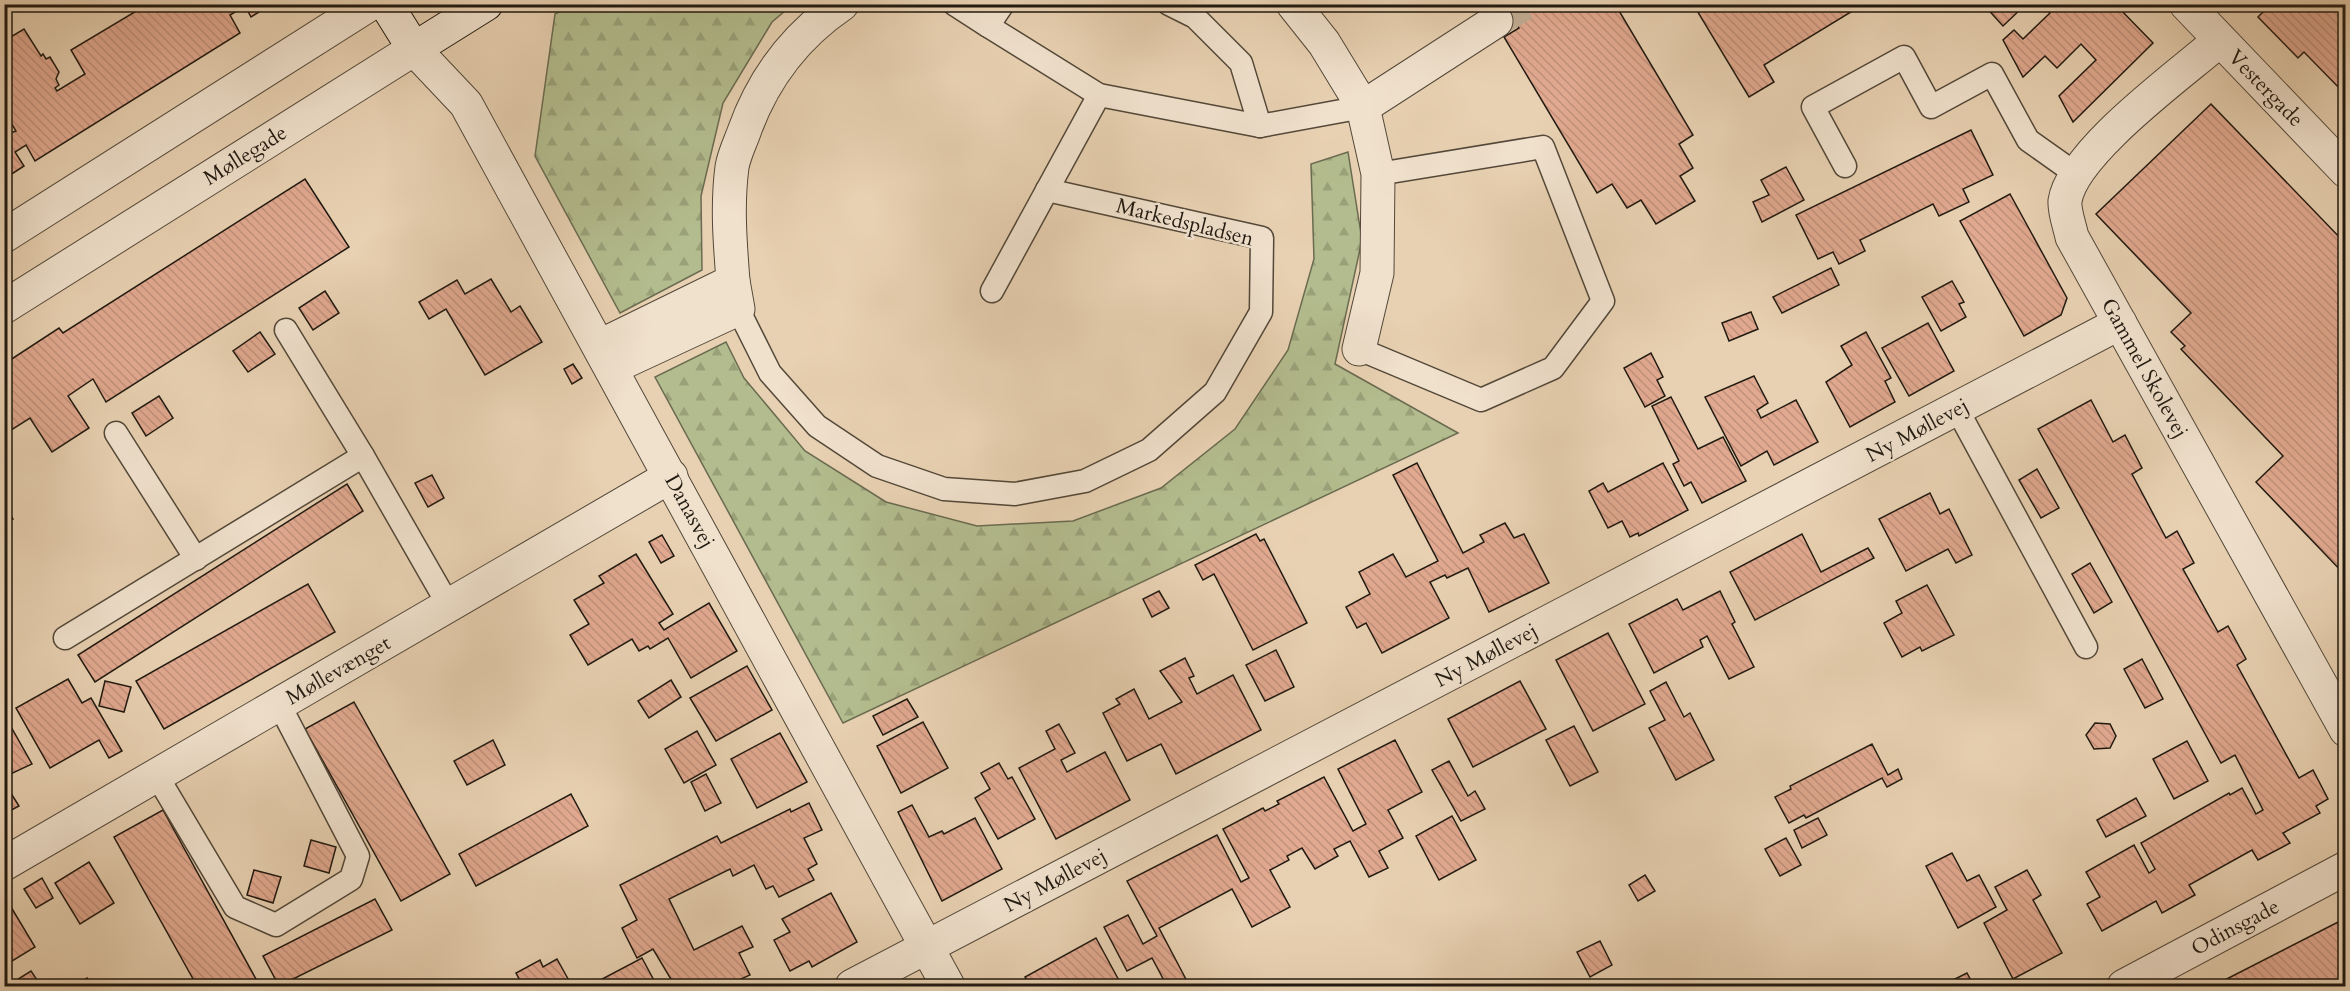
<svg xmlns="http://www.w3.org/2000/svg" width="2350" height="991" font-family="Cardo,serif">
<defs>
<pattern id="forest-firs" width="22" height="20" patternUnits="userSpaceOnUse" patternTransform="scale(1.5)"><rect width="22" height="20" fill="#b3bc8e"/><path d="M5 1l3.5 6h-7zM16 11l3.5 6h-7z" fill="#9aa179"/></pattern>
<pattern id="building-back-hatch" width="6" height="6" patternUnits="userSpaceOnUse" patternTransform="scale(1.5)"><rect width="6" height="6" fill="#e1a990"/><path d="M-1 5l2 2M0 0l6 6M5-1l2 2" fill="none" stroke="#c1917b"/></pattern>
</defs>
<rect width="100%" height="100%" fill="#e8d1b2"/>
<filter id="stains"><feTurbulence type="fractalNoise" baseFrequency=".00333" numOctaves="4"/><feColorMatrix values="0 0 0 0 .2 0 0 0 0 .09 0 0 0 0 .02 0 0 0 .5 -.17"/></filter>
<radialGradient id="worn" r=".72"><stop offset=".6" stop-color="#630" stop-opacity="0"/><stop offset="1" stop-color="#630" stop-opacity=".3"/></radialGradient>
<g fill="url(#forest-firs)" stroke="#6a6b50" stroke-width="1.5">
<polygon points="571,5 792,5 772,22 723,103 701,196 702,270 620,313 535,156 555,14"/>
<polygon points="1348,152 1362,240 1335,364 1458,433 843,723 655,377 726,342 744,378 805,451 886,502 977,526 1073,521 1161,488 1235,429 1288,350 1314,259 1311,164"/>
</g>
<g fill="url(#building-back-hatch)" stroke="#211a11" stroke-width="1.5">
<polygon points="148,4 272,4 251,17 245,6 230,15 240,33 35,161 26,145 15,152 24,166 4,179 4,135 16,131 4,111 4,41 24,29 41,56 43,54 46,59 50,57 59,72 56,79 59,85 55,88 57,91 85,74 71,50"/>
<polygon points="1486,4 1615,4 1693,135 1679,144 1693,168 1680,176 1695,201 1656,224 1641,200 1627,208 1612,184 1597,193 1504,37 1519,28 1511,16 1497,24"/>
<polygon points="1693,4 1864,4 1764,65 1774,82 1749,97"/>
<polygon points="1983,4 2026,4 2003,26"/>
<polygon points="2041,4 2115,4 2153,43 2073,122 2059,96 2096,60 2081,44 2057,68 2045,56 2023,77 2003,40 2014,30 2023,39 2050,13"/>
<polygon points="2256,4 2346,4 2346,95 2304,52 2298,58 2258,17 2263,12"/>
<polygon points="2211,104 2346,244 2346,576 2256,482 2283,456 2181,349 2185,346 2171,332 2191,313 2096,214"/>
<polygon points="1971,130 1993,175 1963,189 1969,202 1939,216 1933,204 1860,240 1865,251 1839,264 1833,252 1818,259 1796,215"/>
<polygon points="1786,167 1804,200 1762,222 1753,202 1769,195 1761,180"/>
<polygon points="305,179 349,247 106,402 93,379 68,396 89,428 52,452 30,418 5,434 4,364 59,328 63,333"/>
<polygon points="2010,194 2067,298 2061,315 2024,336 1960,221"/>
<polygon points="1831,268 1839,285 1782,313 1773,297"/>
<polygon points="491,279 511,312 520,306 542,342 485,375 446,309 429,319 419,302 457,280 465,294"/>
<polygon points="1952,281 1964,302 1959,304 1966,317 1941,331 1922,297"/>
<polygon points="325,291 339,313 313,330 299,308"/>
<polygon points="1751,312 1758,329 1729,341 1722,323"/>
<polygon points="1928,323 1954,371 1909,396 1882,348"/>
<polygon points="260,332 275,354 248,372 233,351"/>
<polygon points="1866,332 1891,378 1885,381 1895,402 1850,427 1826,382 1852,365 1841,346"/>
<polygon points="1651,353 1663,377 1657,380 1665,396 1645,407 1624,368"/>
<polygon points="573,364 582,378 572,384 564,369"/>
<polygon points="1754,376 1768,403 1757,410 1761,418 1796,400 1818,442 1774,465 1767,451 1741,466 1705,397"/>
<polygon points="159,396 173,418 146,436 132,413"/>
<polygon points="1671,397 1698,449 1723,437 1746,481 1702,503 1691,482 1684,486 1673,464 1679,461 1652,406"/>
<polygon points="2091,400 2113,442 2125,435 2142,468 2132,474 2166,538 2177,531 2194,563 2183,569 2218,632 2228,626 2246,659 2237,665 2299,778 2313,770 2328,799 2316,806 2320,813 2283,833 2290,843 2258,860 2252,850 2189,885 2195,895 2162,913 2156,901 2102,931 2087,904 2100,897 2086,872 2134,845 2149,873 2155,869 2141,843 2229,793 2230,795 2242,788 2256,814 2263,810 2235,755 2221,763 2038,429"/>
<polygon points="1417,463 1463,553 1484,542 1480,535 1505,523 1514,538 1524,534 1549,583 1489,612 1468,568 1447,578 1445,575 1430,582 1449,618 1382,653 1366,623 1357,628 1346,607 1370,594 1359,572 1393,554 1406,577 1438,561 1393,475"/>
<polygon points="1663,463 1688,510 1639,536 1638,533 1630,537 1622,521 1608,528 1589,491 1603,483 1608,492"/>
<polygon points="2037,469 2059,508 2041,518 2019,480"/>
<polygon points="432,475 444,498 428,507 415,483"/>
<polygon points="347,484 363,511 95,682 78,655"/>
<polygon points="1930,493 1940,514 1949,509 1972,555 1956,563 1948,549 1906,571 1879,519"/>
<polygon points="4,505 13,519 4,524"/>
<polygon points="1256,534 1260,541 1264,539 1307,623 1253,650 1214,574 1203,580 1195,565"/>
<polygon points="1802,534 1821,572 1868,548 1874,558 1755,620 1730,572"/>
<polygon points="662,535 674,556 661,563 649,542"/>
<polygon points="636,554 673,614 659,623 664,630 709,603 737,651 691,678 668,638 650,649 648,646 639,651 632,639 588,665 570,635 589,624 574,600 604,583 599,576"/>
<polygon points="2090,563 2112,602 2094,613 2072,574"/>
<polygon points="308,584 335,632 164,729 136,681"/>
<polygon points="1927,585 1954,635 1922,651 1920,647 1902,657 1884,623 1902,613 1896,601"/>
<polygon points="1159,591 1169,608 1152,617 1143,599"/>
<polygon points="1720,591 1735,622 1732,624 1754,667 1729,679 1707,636 1700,640 1703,647 1654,673 1629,624 1677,599 1683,610"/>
<polygon points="1608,633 1645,704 1593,731 1556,660"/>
<polygon points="1276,650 1294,687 1265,701 1246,665"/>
<polygon points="1185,658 1194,676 1189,678 1197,694 1233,675 1261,730 1176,774 1161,744 1127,761 1103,713 1120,704 1116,699 1134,689 1149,719 1182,702 1160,671"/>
<polygon points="2142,659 2163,699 2145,708 2124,669"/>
<polygon points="747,666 772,710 716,741 690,698"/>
<polygon points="68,679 82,703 91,698 122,751 109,758 99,740 50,768 16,708"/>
<polygon points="671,680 681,697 649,718 638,701"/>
<polygon points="105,681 131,687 124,712 99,706"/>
<polygon points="1520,681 1546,729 1473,767 1448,719"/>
<polygon points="1666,682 1684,717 1690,713 1714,760 1676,780 1649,728 1665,720 1650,691"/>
<polygon points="907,699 918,717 883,735 873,716"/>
<polygon points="354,702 450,874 401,901 305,729"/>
<polygon points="923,722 948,768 901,793 877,746"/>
<polygon points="2095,723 2110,724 2116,736 2110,748 2094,749 2086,735"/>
<polygon points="1059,724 1075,753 1061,760 1067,772 1105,752 1130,800 1056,839 1019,768 1055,749 1046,731"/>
<polygon points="10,725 32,764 6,776 11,785 7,787 19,806 4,814 4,729"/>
<polygon points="1574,726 1598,772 1570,786 1546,740"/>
<polygon points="697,731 716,765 684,783 665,749"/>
<polygon points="780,733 807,782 757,808 731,759"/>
<polygon points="493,740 505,765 467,785 454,761"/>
<polygon points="1395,740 1422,792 1388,810 1403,838 1379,851 1388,868 1369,877 1350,841 1334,849 1338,856 1315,869 1302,848 1287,856 1289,860 1270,870 1290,907 1252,927 1232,889 1159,928 1188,983 1180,986 1167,986 1152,958 1127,971 1104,927 1128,915 1143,944 1157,936 1127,881 1217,835 1241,882 1249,878 1223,829 1263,808 1265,811 1279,804 1277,801 1324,777 1353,831 1366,824 1338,769"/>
<polygon points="2187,741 2208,781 2174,799 2153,759"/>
<polygon points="1872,744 1888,775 1898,769 1902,779 1887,787 1882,778 1806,818 1804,815 1789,823 1775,797 1791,789 1790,786"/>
<polygon points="1449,761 1468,796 1475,791 1485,809 1461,821 1432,770"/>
<polygon points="999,763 1008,779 1012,777 1035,819 998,839 975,798 990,789 981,773"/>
<polygon points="706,774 721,803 705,811 691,782"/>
<polygon points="571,794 588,826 476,886 459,854"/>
<polygon points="2136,798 2146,816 2106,837 2097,820"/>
<polygon points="809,803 822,830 804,838 817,864 808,869 814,880 779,897 773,886 766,889 754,865 733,876 730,869 669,899 694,950 742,926 753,947 739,953 750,975 726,986 675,986 653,949 637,958 622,928 637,920 620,885 717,836 721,843 790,809 791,812"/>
<polygon points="912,805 929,837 942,831 944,834 975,818 1002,869 942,901 898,812"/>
<polygon points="163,810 257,981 247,986 197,986 114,837"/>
<polygon points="1452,816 1476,860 1439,880 1416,836"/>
<polygon points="1818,818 1827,835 1802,848 1794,830"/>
<polygon points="1786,838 1801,865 1780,876 1765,849"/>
<polygon points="311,840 336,847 329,873 304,866"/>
<polygon points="1952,853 1967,881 1979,875 1996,907 1958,928 1926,866"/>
<polygon points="89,862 114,903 80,924 55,883"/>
<polygon points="254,870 281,877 273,903 247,895"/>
<polygon points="2027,870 2041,895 2033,900 2062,953 2013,979 1984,923 2007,910 1995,887"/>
<polygon points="1645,875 1655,891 1638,901 1629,885"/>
<polygon points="42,878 53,898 36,908 24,889"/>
<polygon points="831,893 857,942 812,967 809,961 790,971 774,940 790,932 782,919"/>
<polygon points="5,897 35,947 4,966 4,897"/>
<polygon points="375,899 392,930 279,986 263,956"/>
<polygon points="2344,919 2346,981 2336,986 2213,986"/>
<polygon points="1096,938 1122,986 1031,986 1025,977"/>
<polygon points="1600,941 1612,965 1590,977 1577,952"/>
<polygon points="642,958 657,986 589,986"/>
<polygon points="557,959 572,986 523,986 516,973 540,960 543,967"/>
<polygon points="31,971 41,986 7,986"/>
<polygon points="1967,973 1974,986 1941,986"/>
<polygon points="87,978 93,986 74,986"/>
</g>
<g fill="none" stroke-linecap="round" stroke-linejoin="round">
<polyline stroke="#c0ac92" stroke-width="33" stroke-dasharray="33 16" stroke-linecap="butt" points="1496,21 1524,4"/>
<g stroke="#534839" stroke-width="25">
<g id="service">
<polyline points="954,4 988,26 1003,4"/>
<polyline points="1169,4 1195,17 1241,63 1260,126"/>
<polyline points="988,26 1099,95 1260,126 1363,107"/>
<polyline points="1845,166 1813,107 1904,57 1931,107 1992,74 2028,140 2076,174"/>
<polyline points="992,291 1099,95"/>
<polyline points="738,309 770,373 817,426 877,466 944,489 1015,494 1085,481 1149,450 1215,392 1261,312 1262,238 1047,190"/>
<polyline points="286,330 363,456"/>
<polyline points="1359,349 1481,400 1553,368 1603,301 1543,147 1378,174"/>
<polyline points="1957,409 2086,647"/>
<polyline points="116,433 196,559"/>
<polyline points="65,638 363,456 449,606"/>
<polyline points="157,776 235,907 276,925 351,879 358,856 279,704"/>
</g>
</g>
<g stroke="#534839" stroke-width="35">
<g id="minor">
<polyline points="1293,4 1324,43 1363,107 1378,174 1377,273 1359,349"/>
<path d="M2220,40C2182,73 2072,152 2065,201C2064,211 2070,227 2072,237L2346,730"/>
<polyline points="414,49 466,104 948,986"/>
<polyline points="1363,107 1496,21"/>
<path d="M600,346L733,281C730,242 727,205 732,167C734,155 740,143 744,132C763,78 795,36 842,4"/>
<polyline points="611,368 738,309 733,281"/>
<polyline points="4,864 671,476"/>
<polyline points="852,986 2120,323"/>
<polyline points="2124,986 2346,868"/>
</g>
</g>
<g stroke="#534839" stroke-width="35">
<g id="tertiary">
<polyline points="2186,4 2346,171"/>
<polyline points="4,236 370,4"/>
<polyline points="4,307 414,49"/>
</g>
</g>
<g stroke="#211a11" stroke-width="35">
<polyline id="secondary" points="386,4 414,49 486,4"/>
</g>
<use href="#service" stroke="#f0e1cd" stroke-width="22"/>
<use href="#minor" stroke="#f0e1cd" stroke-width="33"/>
<use href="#tertiary" stroke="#f0e1cd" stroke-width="33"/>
<use href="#secondary" stroke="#f0e1cd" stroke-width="33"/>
</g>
<g text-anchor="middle" stroke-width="5" stroke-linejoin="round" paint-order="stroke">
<g font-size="21" fill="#211a11" stroke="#f0e1cd">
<text transform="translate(2266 88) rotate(46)" y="7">Vestergade</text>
<text transform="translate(245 155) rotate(-32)" y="7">Møllegade</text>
<text transform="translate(1185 222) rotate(14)" y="7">Markedspladsen</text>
<text transform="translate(2145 368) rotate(61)" y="7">Gammel Skolevej</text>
<text transform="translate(1917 430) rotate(-28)" y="7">Ny Møllevej</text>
<text transform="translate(690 511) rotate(61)" y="7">Danasvej</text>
<text transform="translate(1486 655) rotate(-28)" y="7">Ny Møllevej</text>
<text transform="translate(338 670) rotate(-30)" y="7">Møllevænget</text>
<text transform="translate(1055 880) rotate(-28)" y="7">Ny Møllevej</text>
<text transform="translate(2235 927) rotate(-28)" y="7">Odinsgade</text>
</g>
</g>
<rect width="2350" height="991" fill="none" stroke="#e8d1b2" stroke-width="24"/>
<rect x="6" y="6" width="2338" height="979" fill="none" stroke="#211a11" stroke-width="3"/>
<rect x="12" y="12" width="2326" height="967" fill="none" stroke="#211a11" stroke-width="1.5"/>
<rect width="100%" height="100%" filter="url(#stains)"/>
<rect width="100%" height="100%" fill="url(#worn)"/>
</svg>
